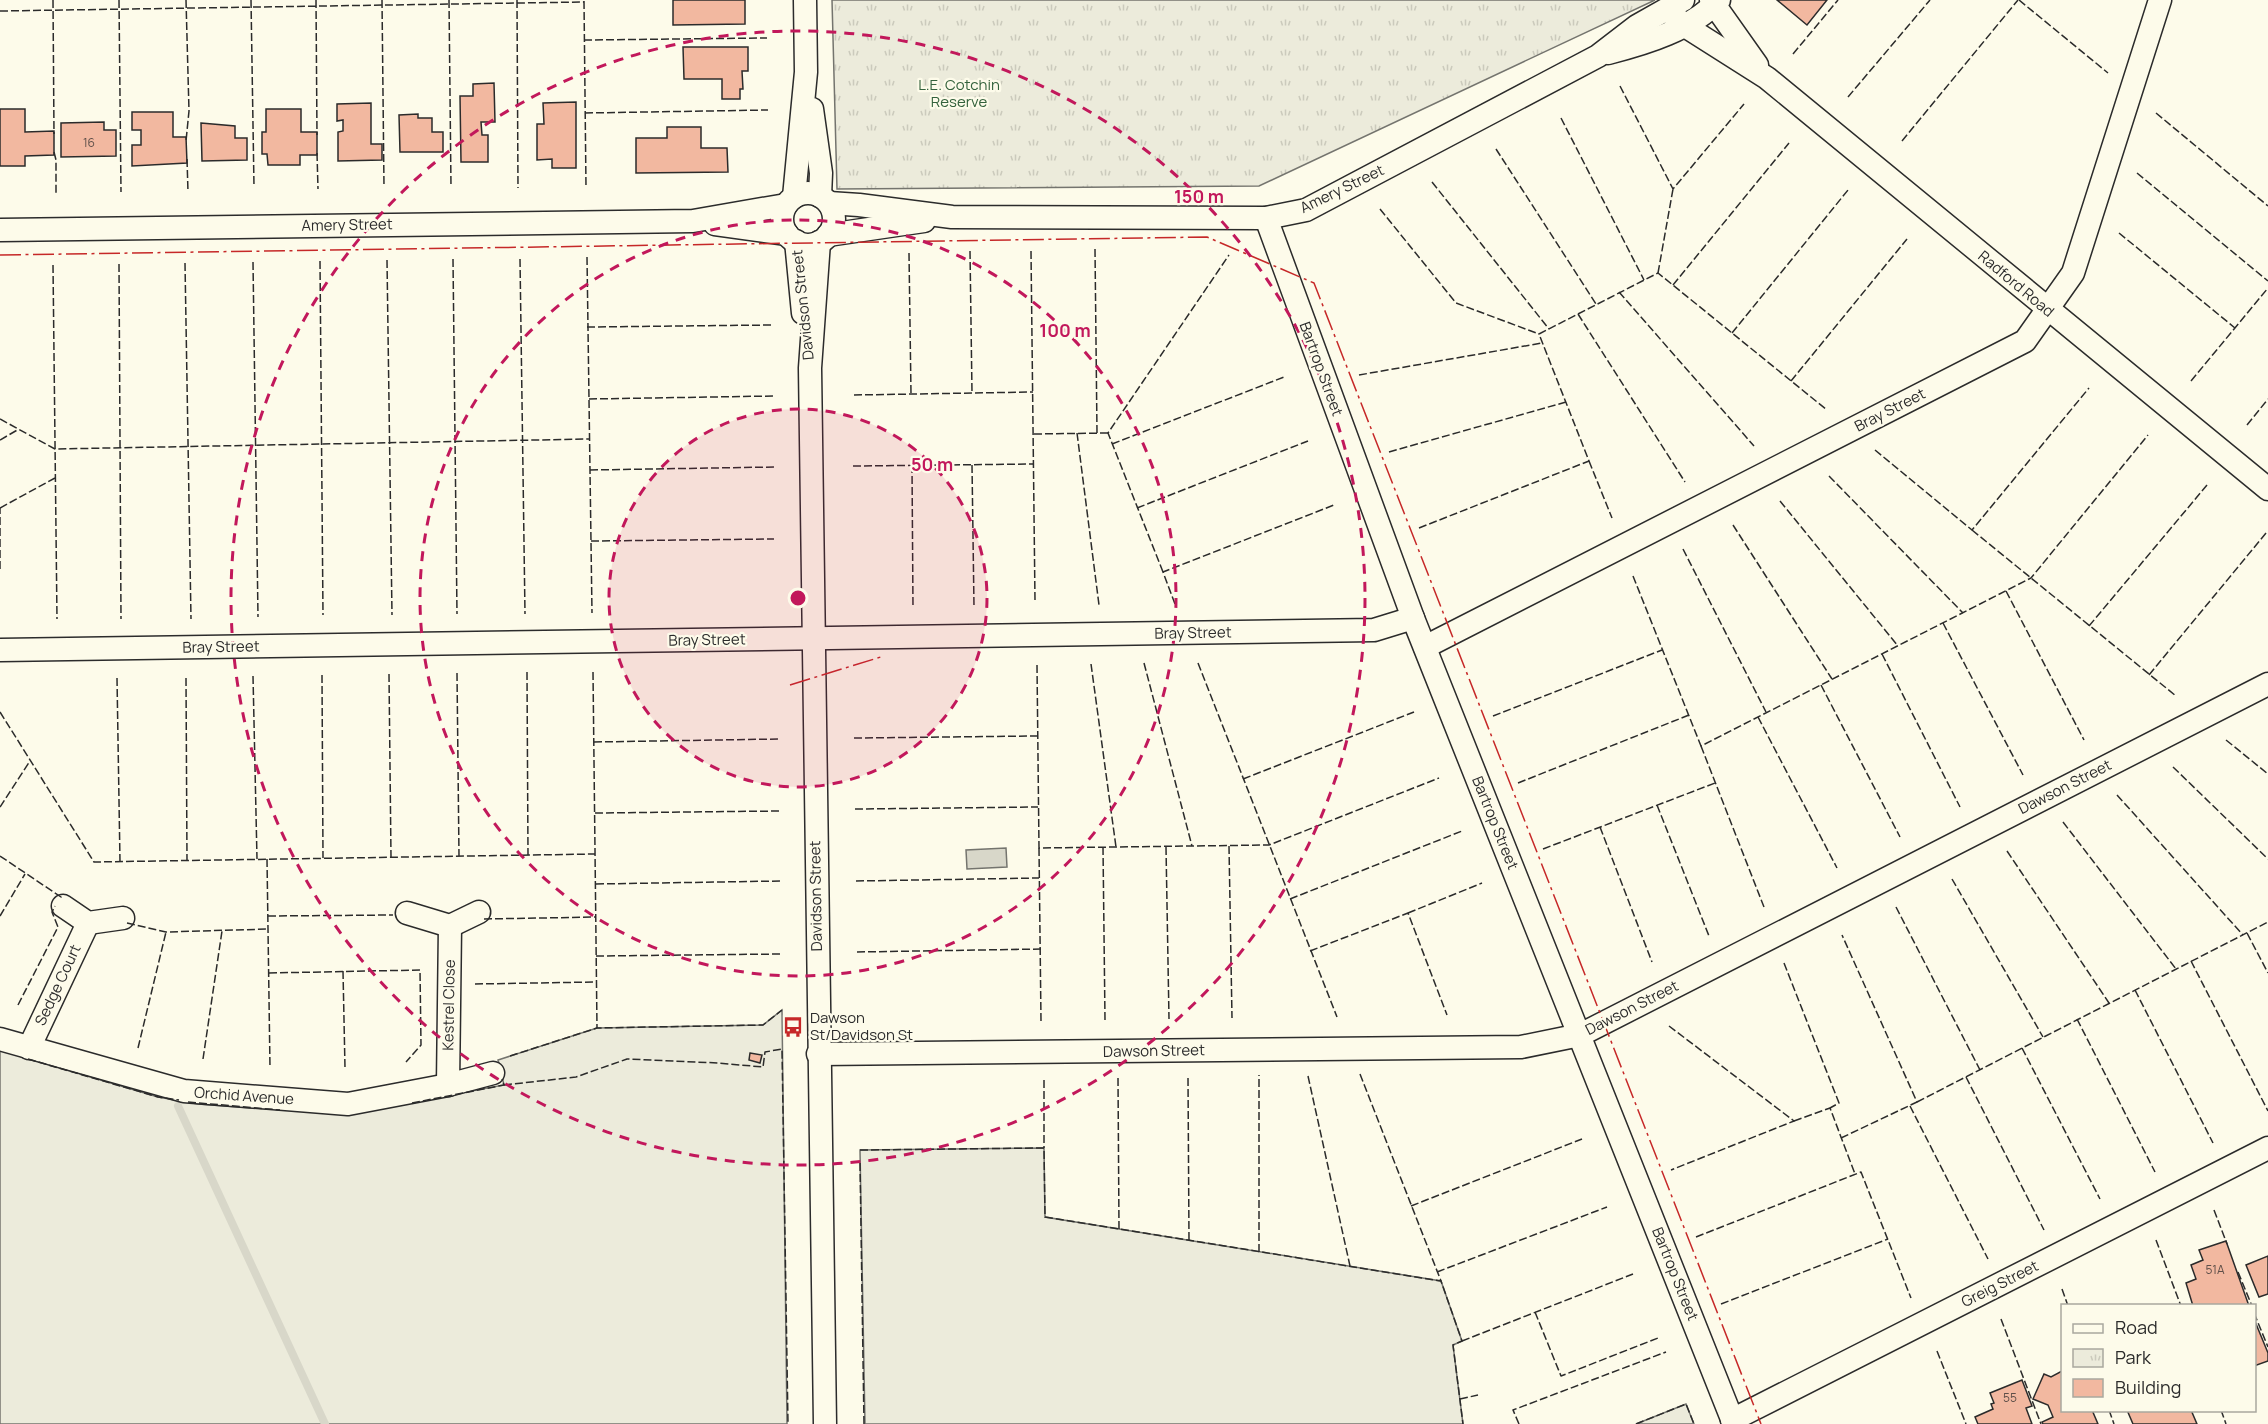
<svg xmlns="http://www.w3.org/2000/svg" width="2268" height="1424" font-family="Manrope,sans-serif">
<defs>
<pattern id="park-tufts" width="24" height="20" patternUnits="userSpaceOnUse" patternTransform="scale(1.5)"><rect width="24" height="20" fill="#ecebdb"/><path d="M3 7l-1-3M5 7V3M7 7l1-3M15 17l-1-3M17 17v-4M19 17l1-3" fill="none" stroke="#cbcabc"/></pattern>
</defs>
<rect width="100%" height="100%" fill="#fdfbea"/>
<g fill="#ecebdb" stroke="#74746e" stroke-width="1.5">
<polygon points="782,1010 787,1424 0,1424 0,1050 158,1097 198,1104 252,1108 286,1110 392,1106 504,1085 498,1060 597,1028 763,1025"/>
<polygon points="1044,1148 1045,1217 1441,1281 1462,1341 1453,1345 1463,1424 865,1424 860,1150"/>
<polygon points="1686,1404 1694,1424 1636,1424"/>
</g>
<polygon fill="url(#park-tufts)" stroke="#74746e" stroke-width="1.5" points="832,0 1655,0 1259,186 837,189"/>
<polygon fill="#d8d7c9" stroke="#74746e" stroke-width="1.5" points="1006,848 1007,867 967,869 966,850"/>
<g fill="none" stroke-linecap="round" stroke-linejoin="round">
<polyline stroke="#d8d7c9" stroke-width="8" points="178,1106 325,1424"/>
</g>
<g fill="#f2b8a0" stroke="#2b2b2b" stroke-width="1.5">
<polygon points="673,0 745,0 745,24 673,25"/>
<polygon points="1777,0 1827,0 1807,25"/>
<polygon points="683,47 748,47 748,71 742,71 743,89 740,89 740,99 722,99 722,79 684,79"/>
<polygon points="494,83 495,122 481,122 482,135 488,135 488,162 461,162 460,96 473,96 473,84"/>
<polygon points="576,102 576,168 552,168 552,159 537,160 537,124 544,124 543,103"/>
<polygon points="371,103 371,144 382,144 382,160 338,161 338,132 343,131 343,120 337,121 337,104"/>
<polygon points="0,109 25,109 25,132 54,131 54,155 25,156 25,166 0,166"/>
<polygon points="266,109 301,109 301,132 317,132 317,155 300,155 300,165 268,165 267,154 262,154 262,132 266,132"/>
<polygon points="132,112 173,112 173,137 186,137 187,163 132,166 132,145 141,145 141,130 132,130"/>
<polygon points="418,114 418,118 432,118 432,132 443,132 443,152 400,152 399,115"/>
<polygon points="104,122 104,130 116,130 116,156 61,157 61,123"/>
<polygon points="201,123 235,126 235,138 247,138 247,160 202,161"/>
<polygon points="667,127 701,127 701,148 727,148 728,172 636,173 636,138 667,138"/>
<polygon points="750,1053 762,1055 760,1063 749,1060"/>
<polygon points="2226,1241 2249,1306 2193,1306 2186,1283 2196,1279 2191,1265 2203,1260 2199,1250"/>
<polygon points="2268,1256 2268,1294 2259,1297 2246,1265"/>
<polygon points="2254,1319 2268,1353 2268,1361 2254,1366"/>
<polygon points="2062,1371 2062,1410 2092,1410 2098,1424 2043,1424 2042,1422 2053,1417 2048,1405 2033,1399 2044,1374 2051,1377"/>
<polygon points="2022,1380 2032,1406 2026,1408 2032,1424 1978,1424 1975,1417 1993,1409 1991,1404 1994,1403 1990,1393"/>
<polygon points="2127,1410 2191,1410 2197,1424 2133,1424"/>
</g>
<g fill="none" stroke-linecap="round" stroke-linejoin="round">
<g stroke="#2b2b2b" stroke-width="25">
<g id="minor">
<polyline points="1711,0 1757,65"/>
<polyline points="1668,10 1685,26 1767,78 2268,489"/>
<path d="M1608,53C1647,43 1690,30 1719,0"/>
<polyline points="812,109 821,173 820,196"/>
<circle cx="808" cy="219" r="26"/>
<polyline points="794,197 806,72 805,0"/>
<polyline points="829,203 859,205 952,217 1266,218 1306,210 1598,56 1637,26 1683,0"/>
<polyline points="1266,218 1413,618 1734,1424"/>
<polyline points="715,224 787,234"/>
<polyline points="0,230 693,221 786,205"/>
<polyline points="828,235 924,221"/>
<polyline points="796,241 803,313"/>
<polyline points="819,242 810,368 825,1424"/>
<polyline points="1425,647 2025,341 2073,273 2160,0"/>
<polyline points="0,650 1374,630 1413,618"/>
<polyline points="63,906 88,923 123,918"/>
<polyline points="407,913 450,926 479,912"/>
<polyline points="0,1039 184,1091 348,1104 448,1085 493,1073"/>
<polyline points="29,1048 88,923"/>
<polyline points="818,1054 1521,1047 1580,1035 2268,684"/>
<polyline points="448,1085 450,926"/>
<polyline points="1732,1420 2268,1148"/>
</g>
</g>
<use href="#minor" stroke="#fdfbea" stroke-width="22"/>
<g stroke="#2b2b2b" stroke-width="1.5" stroke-dasharray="8 3" stroke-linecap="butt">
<polyline points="53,0 54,134"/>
<polyline points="119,0 121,192"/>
<polyline points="186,0 189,111 186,141"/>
<polyline points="251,0 254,187"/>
<polyline points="316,0 317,135"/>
<polyline points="382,0 384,187"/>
<polyline points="449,0 451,187"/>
<polyline points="517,0 518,188"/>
<polyline points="2019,0 2108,73"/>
<polyline points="584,1 586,187"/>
<polyline points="0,11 584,2"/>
<polyline points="584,40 767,38"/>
<polyline points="1793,54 1838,0"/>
<polyline points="1620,86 1673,189 1744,104"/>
<polyline points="1848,97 1930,0"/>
<polyline points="585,113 768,110"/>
<polyline points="2156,113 2268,206"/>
<polyline points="1561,118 1644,280"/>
<polyline points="1902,141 2018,0"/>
<polyline points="1496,149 1596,304"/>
<polyline points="54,152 56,160 56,193"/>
<polyline points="317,153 318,189"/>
<polyline points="187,159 188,192"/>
<polyline points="2137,173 2268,281"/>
<polyline points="1432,182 1549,329"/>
<polyline points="1380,209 1456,303 1539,334"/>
<polyline points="2119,233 2235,328"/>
<polyline points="1095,249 1097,433"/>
<polyline points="970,251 972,393"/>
<polyline points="1031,251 1035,601"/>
<polyline points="909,253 911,394"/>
<polyline points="587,257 592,613"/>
<polyline points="453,259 457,614"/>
<polyline points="520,259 525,614"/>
<polyline points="387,260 392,615"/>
<polyline points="320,261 323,615"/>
<polyline points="253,262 258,617"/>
<polyline points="185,263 191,619"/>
<polyline points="119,264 121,619"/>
<polyline points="53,265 57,619"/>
<polyline points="1658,273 1673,189"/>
<polyline points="1673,285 1789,143"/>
<polyline points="1619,292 1754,446"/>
<polyline points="1578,314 1685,482"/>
<polyline points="587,327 772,325"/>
<polyline points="1732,333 1848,190"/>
<polyline points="1359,375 1542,343"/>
<polyline points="1791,381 1907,239"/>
<polyline points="2191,381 2268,288"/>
<polyline points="854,395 1033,392"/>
<polyline points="589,399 773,396"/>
<polyline points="0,419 55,449 589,439"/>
<polyline points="2247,425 2268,399"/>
<polyline points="1077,433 1099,605"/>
<polyline points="1034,434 1108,433"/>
<polyline points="0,440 19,429"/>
<polyline points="1112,444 1284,377"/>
<polyline points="1875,450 1972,530 2089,388"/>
<polyline points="1389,452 1566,402"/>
<polyline points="1589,461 1612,518"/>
<polyline points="912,465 913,608"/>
<polyline points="972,465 974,607"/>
<polyline points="853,466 1034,464"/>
<polyline points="590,470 774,467"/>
<polyline points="1829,476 1963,613"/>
<polyline points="1780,501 1898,646"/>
<polyline points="0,508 55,478"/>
<polyline points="1137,508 1308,441"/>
<polyline points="1733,525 1832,679"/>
<polyline points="1419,528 1589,461 1539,334 1658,273 1827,410"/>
<polyline points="1972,530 2176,696"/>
<polyline points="591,541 774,539"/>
<polyline points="1683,549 1766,712"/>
<polyline points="0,569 0,508"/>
<polyline points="1163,572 1108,433 1229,255"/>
<polyline points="1633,576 1701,746 2031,578 2148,435"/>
<polyline points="2006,591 2084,740"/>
<polyline points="1175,604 1163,572 1334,505"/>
<polyline points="1943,623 2023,775"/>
<polyline points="2089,626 2207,485"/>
<polyline points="1882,654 1960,807"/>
<polyline points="1144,663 1192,846"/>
<polyline points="1198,663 1337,1017"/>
<polyline points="1091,664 1116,847"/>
<polyline points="1037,665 1039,848 1269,845 1439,778"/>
<polyline points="527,672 528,855"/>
<polyline points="593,672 597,1028"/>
<polyline points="457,673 459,856"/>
<polyline points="389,674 391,857"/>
<polyline points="322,675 323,858"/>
<polyline points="2149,675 2266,533"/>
<polyline points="253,676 257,859"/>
<polyline points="117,678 120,862"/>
<polyline points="186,678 187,861"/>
<polyline points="1821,685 1900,837"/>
<polyline points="0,712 94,862 595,854"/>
<polyline points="1493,716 1662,650"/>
<polyline points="1758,717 1837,868"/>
<polyline points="854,738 1038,736"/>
<polyline points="2226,740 2268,774"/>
<polyline points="594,742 778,739"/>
<polyline points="1701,746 1764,907"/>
<polyline points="2173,767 2268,859"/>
<polyline points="1243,779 1414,712"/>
<polyline points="1518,783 1689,715"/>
<polyline points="2117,795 2243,935"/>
<polyline points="1657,805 1709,936"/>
<polyline points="0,807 30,761"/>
<polyline points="855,809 1038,807"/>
<polyline points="595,813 780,811"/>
<polyline points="2063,822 2176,969"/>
<polyline points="1600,827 1652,962"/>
<polyline points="1229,846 1232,1018"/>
<polyline points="1103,847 1105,1020"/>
<polyline points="1166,847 1169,1019"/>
<polyline points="1039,848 1041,1021"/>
<polyline points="1543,849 1715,783"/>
<polyline points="2007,851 2109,1003"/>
<polyline points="0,856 61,897 60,898"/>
<polyline points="267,859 270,1068"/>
<polyline points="1952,879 2043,1037"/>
<polyline points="856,881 1039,878"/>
<polyline points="596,884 781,881"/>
<polyline points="1290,899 1462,831"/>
<polyline points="1896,907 1980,1070"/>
<polyline points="1408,913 1482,883"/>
<polyline points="0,916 25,874"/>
<polyline points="268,916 393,915"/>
<polyline points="484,919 596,917"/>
<polyline points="127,923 166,932 269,929"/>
<polyline points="2247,933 2268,973"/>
<polyline points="1310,951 1408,913 1447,1015"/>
<polyline points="857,952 1041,949"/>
<polyline points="596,956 781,954"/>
<polyline points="2191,961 2268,1111"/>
<polyline points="1784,963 1839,1103 1830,1108"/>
<polyline points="343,971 345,1068"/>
<polyline points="269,973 420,970 421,1045 406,1062"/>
<polyline points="475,984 596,982"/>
<polyline points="2135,990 2213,1143"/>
<polyline points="18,1005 58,927 52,912 55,906"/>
<polyline points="2077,1019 2155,1172"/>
<polyline points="1669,1026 1794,1121 1671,1170"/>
<polyline points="138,1048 166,932"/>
<polyline points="2022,1048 2100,1199"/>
<polyline points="510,1056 597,1028 763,1025 782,1010"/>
<polyline points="28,1059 158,1097 179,1100"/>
<polyline points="203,1059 222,931"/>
<polyline points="1360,1074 1441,1281"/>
<polyline points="1308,1076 1350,1266"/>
<polyline points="1966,1077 2044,1230"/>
<polyline points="1118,1078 1119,1229"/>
<polyline points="1188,1078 1189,1241"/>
<polyline points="1044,1080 1044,1148"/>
<polyline points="504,1085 576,1077 627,1059 718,1063 763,1067 765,1052 782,1049 788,1424"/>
<polyline points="188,1102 280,1110"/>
<polyline points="1917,1102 2268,922"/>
<polyline points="412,1103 504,1085 502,1079"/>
<polyline points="1910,1106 1988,1259"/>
<polyline points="1794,1121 1830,1108 1855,1174"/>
<polyline points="1841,1138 1917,1102 1842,935"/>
<polyline points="860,1150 1044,1148 1045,1217 1441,1281 1462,1341 1453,1345 1463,1424"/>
<polyline points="860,1163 864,1424"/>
<polyline points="1411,1206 1582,1139"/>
<polyline points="2214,1210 2227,1244"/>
<polyline points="1696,1237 1861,1172 1911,1298"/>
<polyline points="2156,1240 2181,1306"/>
<polyline points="1259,1252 1259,1075"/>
<polyline points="1437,1272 1607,1207"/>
<polyline points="2238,1272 2252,1306"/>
<polyline points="2062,1289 2068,1306"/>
<polyline points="1721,1304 1888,1239"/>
<polyline points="1535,1312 1561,1376 1658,1338"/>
<polyline points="2254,1313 2268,1347"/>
<polyline points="2001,1319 2041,1424"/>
<polyline points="1462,1341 1633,1274"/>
<polyline points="1937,1351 1966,1424"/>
<polyline points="1460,1399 1478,1395"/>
<polyline points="2109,1410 2114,1424"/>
<polyline points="2221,1410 2226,1424"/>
<polyline points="1519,1424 1513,1410 1666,1352"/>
<polyline points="1636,1424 1686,1404 1694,1424"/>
</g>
<g stroke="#c62828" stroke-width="1.5" stroke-dasharray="21 4.5 3 4.5" stroke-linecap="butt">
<polyline points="0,255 1207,237 1314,283 1761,1424"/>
<polyline points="790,685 884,656"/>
</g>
</g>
<circle cx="798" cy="598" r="189" fill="#c2185b" fill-opacity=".12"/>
<g fill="none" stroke="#c2185b" stroke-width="3" stroke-dasharray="10 8">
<circle cx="798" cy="598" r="189"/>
<circle cx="798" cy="598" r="378"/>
<circle cx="798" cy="598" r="567"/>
</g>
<defs>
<g id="bus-bare" transform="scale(1.62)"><path d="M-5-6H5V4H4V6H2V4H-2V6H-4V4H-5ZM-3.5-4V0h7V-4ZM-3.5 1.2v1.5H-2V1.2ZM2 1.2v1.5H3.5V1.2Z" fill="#c62828" stroke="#fdfbea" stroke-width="2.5" paint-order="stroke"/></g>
</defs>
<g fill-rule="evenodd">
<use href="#bus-bare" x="793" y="1027"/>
</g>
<g text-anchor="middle" stroke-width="4.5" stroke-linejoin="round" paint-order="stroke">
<g font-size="12" fill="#5d4e48">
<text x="89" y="147">16</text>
<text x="2215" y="1274">51A</text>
<text x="2010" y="1402">55</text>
</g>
<g font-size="15" fill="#34623c" stroke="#fdfbea">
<text x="959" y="90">L.E. Cotchin<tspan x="959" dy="17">Reserve</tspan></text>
</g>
<g font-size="15" fill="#2b2b2b" stroke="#fdfbea">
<text transform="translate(1342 189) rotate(-26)" y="5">Amery Street</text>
<text transform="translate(347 225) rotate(-1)" y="5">Amery Street</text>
<text transform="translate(2016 284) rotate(40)" y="5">Radford Road</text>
<text transform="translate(803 305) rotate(-96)" y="5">Davidson Street</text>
<text transform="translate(1321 369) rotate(70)" y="5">Bartrop Street</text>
<text transform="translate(1890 410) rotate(-27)" y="5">Bray Street</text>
<text transform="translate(1193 633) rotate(-1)" y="5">Bray Street</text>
<text transform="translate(707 640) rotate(-1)" y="5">Bray Street</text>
<text transform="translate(221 647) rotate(-1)" y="5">Bray Street</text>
<text transform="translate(2065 787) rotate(-27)" y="5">Dawson Street</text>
<text transform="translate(1495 823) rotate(68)" y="5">Bartrop Street</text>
<text transform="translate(816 896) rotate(-91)" y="5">Davidson Street</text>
<text transform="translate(58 985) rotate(-65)" y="5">Sedge Court</text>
<text transform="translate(449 1005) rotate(-89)" y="5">Kestrel Close</text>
<text transform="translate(1632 1008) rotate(-27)" y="5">Dawson Street</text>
<text transform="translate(1154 1051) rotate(-1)" y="5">Dawson Street</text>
<text transform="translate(244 1096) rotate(4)" y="5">Orchid Avenue</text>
<text transform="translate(1675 1274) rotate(68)" y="5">Bartrop Street</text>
<text transform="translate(2000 1284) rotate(-27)" y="5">Greig Street</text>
</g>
<g font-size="15" fill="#2b2b2b" stroke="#fdfbea" text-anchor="start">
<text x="810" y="1023">Dawson<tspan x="810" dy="17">St/Davidson St</tspan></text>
</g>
</g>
<circle cx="798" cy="598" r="9" fill="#c2185b" stroke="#fdfbea" stroke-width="3"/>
<g font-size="18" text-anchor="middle" font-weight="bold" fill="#c2185b" stroke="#fdfbea" stroke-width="4.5" stroke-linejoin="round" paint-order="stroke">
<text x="1199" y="203">150 m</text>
<text x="1065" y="337">100 m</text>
<text x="932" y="471">50 m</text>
</g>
<rect x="2061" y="1304" width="195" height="108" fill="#fdfbea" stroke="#a9a89e" stroke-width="1.5"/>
<rect x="2073" y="1324" width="30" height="9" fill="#fdfbea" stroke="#a9a89e" stroke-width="1.5"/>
<text x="2115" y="1334" font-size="18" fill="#2b2b2b">Road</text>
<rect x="2073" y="1349" width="30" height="18" fill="url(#park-tufts)" stroke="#a9a89e" stroke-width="1.5"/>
<text x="2115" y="1364" font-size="18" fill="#2b2b2b">Park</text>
<rect x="2073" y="1379" width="30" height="18" fill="#f2b8a0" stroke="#a9a89e" stroke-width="1.5"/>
<text x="2115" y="1394" font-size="18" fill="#2b2b2b">Building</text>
</svg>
